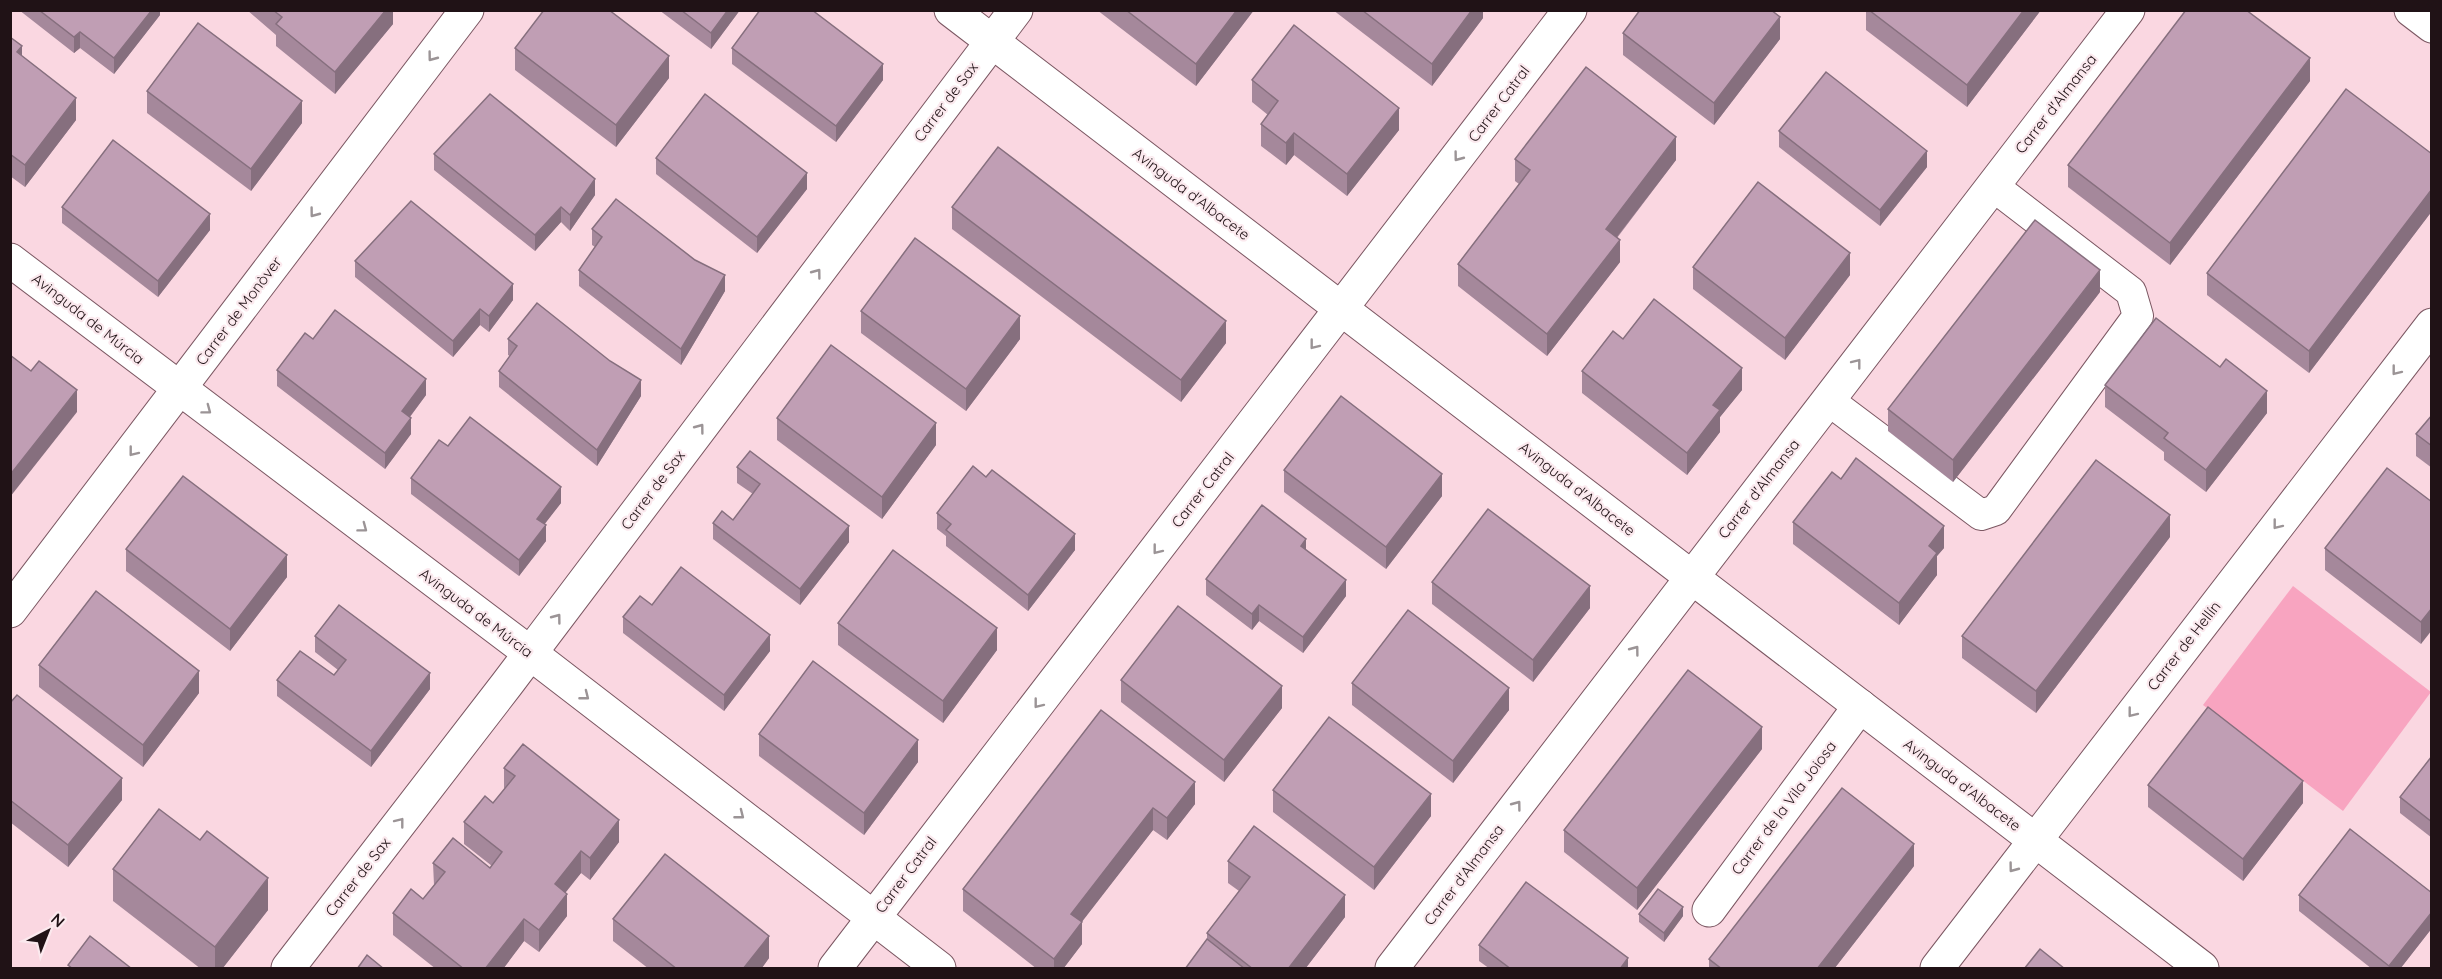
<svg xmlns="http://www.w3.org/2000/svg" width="2442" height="979" font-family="Quicksand,sans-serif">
<rect width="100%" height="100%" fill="#fad7e1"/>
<polygon fill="#f8a4c0" points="2293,586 2431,692 2343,811 2203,705"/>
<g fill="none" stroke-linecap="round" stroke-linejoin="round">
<g stroke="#7b5762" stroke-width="32">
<polyline id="service" points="1828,400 1981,515 1996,510 2138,316 2131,292 1993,186"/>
</g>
<g stroke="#7b5762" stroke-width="35">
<g id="minor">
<polyline points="951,10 2202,968"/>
<polyline points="10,260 530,653 939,968"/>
<polyline points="10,611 467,10"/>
<polyline points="1709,910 1860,706"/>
<polyline points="288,968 507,684 1016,10"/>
<polyline points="835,968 1570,10"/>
<polyline points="1392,968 2128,10"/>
<polyline points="1937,968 2432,325"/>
</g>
</g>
<g stroke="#7b5762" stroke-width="35">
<polyline id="tertiary" points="2411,10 2432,26"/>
</g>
<use href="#service" stroke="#fff" stroke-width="30"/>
<use href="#minor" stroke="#fff" stroke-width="33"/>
<use href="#tertiary" stroke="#fff" stroke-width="33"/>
</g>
<g fill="#a5889b">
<polygon points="19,10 160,10 160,15 114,74 80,48 74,53"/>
<polygon points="247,10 393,10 393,24 335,94 276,46 276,35"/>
<polygon points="659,10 740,10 711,49"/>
<polygon points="1097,10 1254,10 1196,86"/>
<polygon points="1333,10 1483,10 1483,18 1432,86"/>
<polygon points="1866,10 2041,10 1967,107 1866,30"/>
<polygon points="1623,33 1780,39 1714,125 1623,55"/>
<polygon points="10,37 22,56 76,120 25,187 10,176"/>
<polygon points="515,48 669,78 616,147 515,70"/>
<polygon points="732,48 883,80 836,142 732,64"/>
<polygon points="1252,80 1399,130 1347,196 1294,155 1286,165 1261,146 1261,124 1268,115 1252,102"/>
<polygon points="2310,81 2170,265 2068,187 2068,165"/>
<polygon points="147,91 302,123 251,191 147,113"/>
<polygon points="1779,131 1927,167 1880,226 1779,147"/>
<polygon points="434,154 595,195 570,231 561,222 535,251 434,170"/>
<polygon points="2432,154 2432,211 2309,373 2207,295 2207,273"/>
<polygon points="656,158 807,189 757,253 656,174"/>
<polygon points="1515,159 1676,160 1617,238 1620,262 1547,356 1458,286 1458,264 1519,184 1515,181"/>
<polygon points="62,207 210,230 158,297 62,223"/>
<polygon points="952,207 1226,343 1181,402 952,229"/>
<polygon points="592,229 725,291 681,365 579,286 579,270 595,247 592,245"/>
<polygon points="355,261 513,300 489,332 480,325 453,357 355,277"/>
<polygon points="1693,267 1850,275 1785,360 1693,289"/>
<polygon points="2100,292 1953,482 1888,431 1888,409"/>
<polygon points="861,311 1020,339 966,411 861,333"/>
<polygon points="313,339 426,395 410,417 411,434 385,469 277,386 277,370"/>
<polygon points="508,339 641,396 597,466 499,387 499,371 510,356 508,355"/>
<polygon points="1623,339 1742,390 1720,417 1720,432 1687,475 1582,393 1582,371"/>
<polygon points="2105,385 2267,413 2206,492 2164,460 2164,452 2105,407"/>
<polygon points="2432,415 2432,468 2416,456 2416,434"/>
<polygon points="777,418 936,445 882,519 777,440"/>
<polygon points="448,446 561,503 544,524 546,541 519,576 411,494 411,478"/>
<polygon points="737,467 849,542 800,605 713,539 713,523 733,520 753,494 737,483"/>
<polygon points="1284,470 1442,496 1386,569 1284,492"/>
<polygon points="1841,479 1944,548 1937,556 1937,575 1899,625 1793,544 1793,522"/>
<polygon points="2432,502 2421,644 2325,570 2325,548"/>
<polygon points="937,513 1075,550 1028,611 946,546 946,536 937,529"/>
<polygon points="2170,537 2036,713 1962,658 1962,636"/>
<polygon points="126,549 287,577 230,651 126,571"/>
<polygon points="1306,550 1346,596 1303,653 1259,621 1252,630 1206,595 1206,579"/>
<polygon points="1432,582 1590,608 1533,682 1432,604"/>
<polygon points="652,605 770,651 724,711 623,633 623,617"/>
<polygon points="838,623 997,650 943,723 838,645"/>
<polygon points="315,636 430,689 371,767 277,696 277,680 334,675 338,670 315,652"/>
<polygon points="39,665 199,693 143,767 39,687"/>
<polygon points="1121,680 1282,708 1224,782 1121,702"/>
<polygon points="1352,683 1509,710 1453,783 1352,705"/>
<polygon points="10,703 122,800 68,867 10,822"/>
<polygon points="1101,710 1195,804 1167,840 1153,830 1081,922 1082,944 1063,969 1037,969 963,911 963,889"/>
<polygon points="759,734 918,762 864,835 759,756"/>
<polygon points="1762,749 1637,910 1564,852 1564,830"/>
<polygon points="2432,756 2432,838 2400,813 2400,797"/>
<polygon points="504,768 619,842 590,880 581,873 565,892 567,916 539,952 524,941 503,969 436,969 393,935 393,913 423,899 434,885 433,863 490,868 492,866 464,844 464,822 493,803 504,789"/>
<polygon points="2148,785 2303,803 2243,881 2148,807"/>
<polygon points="1273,790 1431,816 1374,890 1273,812"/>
<polygon points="1228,861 1345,917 1305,969 1185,969 1207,939 1207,933 1239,891 1228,883"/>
<polygon points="1914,866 1834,969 1709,969 1709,959"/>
<polygon points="113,869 268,910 222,969 201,969 113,901"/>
<polygon points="2432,893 2432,928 2400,969 2372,969 2299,911 2299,895"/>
<polygon points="1639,914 1683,916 1664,942 1639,922"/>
<polygon points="613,919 769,958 761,969 649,969 613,941"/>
<polygon points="1479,945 1628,969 1490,969 1479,961"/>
</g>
<g fill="#866f7e">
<polygon points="152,10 160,10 160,15 114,74 114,58"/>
<polygon points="386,10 393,10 393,24 335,94 335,72"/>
<polygon points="728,10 740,10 711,49 711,33"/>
<polygon points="1237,10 1254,10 1196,86 1196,64"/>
<polygon points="1472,10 1483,10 1483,18 1432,86 1432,64"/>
<polygon points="2024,10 2041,10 1967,107 1967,85"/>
<polygon points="1780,17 1780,39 1714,125 1714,103"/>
<polygon points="80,32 80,48 74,53 74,37"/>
<polygon points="22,46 22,68 17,52"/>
<polygon points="669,56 669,78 616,147 616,125"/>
<polygon points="2310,58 2310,81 2170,265 2170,243"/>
<polygon points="883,64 883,80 836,142 836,126"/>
<polygon points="76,98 76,120 25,187 25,165"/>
<polygon points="302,101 302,123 251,191 251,169"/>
<polygon points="1399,108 1399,130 1347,196 1347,174"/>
<polygon points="1294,133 1294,155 1286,165 1286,143"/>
<polygon points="1676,137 1676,160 1606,251 1606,229"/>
<polygon points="1927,151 1927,167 1880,226 1880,210"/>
<polygon points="807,173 807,189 757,253 757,237"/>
<polygon points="595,179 595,195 570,231 570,215"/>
<polygon points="2432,189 2432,211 2309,373 2309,351"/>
<polygon points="561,207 561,222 535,251 535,235"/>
<polygon points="210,214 210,230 158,297 158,281"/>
<polygon points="1620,240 1620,262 1547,356 1547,334"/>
<polygon points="1850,253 1850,275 1785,360 1785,338"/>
<polygon points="2100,270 2100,292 1953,482 1953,460"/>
<polygon points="725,275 725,291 681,365 681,349"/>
<polygon points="513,284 513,300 489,332 489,316"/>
<polygon points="480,309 480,325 453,357 453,341"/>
<polygon points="1020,316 1020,339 966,411 966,389"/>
<polygon points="1226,321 1226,343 1181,402 1181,380"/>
<polygon points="1742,368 1742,390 1720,417 1720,432 1687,475 1687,453 1713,405"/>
<polygon points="426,379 426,395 402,427 402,411"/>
<polygon points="641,380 641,396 597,466 597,450"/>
<polygon points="77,390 77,412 10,497 10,475"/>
<polygon points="2267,391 2267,413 2206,492 2206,470"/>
<polygon points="411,418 411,434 385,469 385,453"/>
<polygon points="936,423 936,445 882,519 882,497"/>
<polygon points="1442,474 1442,496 1386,569 1386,547"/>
<polygon points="561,487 561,503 537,534 537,519"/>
<polygon points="2170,515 2170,537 2036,713 2036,691"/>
<polygon points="546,525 546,541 519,576 519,560"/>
<polygon points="849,526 849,542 800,605 800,589"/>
<polygon points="1944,526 1944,548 1937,556 1937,575 1899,625 1899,603 1929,546"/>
<polygon points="1075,534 1075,550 1028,611 1028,595"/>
<polygon points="1306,539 1306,555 1301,546"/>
<polygon points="287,555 287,577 230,651 230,629"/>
<polygon points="1346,580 1346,596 1303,653 1303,637"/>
<polygon points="1590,586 1590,608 1533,682 1533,660"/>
<polygon points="1259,605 1259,621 1252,630 1252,614"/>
<polygon points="2432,608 2432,630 2421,644 2421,622"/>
<polygon points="997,628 997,650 943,723 943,701"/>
<polygon points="770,635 770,651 724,711 724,695"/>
<polygon points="199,671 199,693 143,767 143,745"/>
<polygon points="430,673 430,689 371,767 371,751"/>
<polygon points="1282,686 1282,708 1224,782 1224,760"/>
<polygon points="1509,688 1509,710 1453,783 1453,761"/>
<polygon points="1762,727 1762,749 1637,910 1637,888"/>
<polygon points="918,740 918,762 864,835 864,813"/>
<polygon points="122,778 122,800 68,867 68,845"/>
<polygon points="2303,781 2303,803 2243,881 2243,859"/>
<polygon points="1195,782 1195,804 1167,840 1167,818"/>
<polygon points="1431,794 1431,816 1374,890 1374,867"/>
<polygon points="1153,808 1153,830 1071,936 1071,914"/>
<polygon points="619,820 619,842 590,880 590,858"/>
<polygon points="1914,844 1914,866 1834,969 1817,969"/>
<polygon points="581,851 581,873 555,906 555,884"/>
<polygon points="268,878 268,910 222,969 215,969 215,947"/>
<polygon points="567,894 567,916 539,952 539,930"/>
<polygon points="1345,895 1345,917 1305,969 1288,969"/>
<polygon points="1683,907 1683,916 1664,942 1664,933"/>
<polygon points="2432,912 2432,928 2400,969 2389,969 2389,966"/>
<polygon points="524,919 524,941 503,969 485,969"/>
<polygon points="1082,922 1082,944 1063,969 1054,969 1054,959"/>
<polygon points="769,936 769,958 761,969 743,969"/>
<polygon points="1628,958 1628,969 1620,969"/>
</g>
<g fill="#c09eb4" stroke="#866f7e" stroke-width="1.5">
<polygon points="39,10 152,10 114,58 80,32 74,37"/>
<polygon points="273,10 386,10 335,72 276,24 282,17"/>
<polygon points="544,10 609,10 669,56 616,125 515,48"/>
<polygon points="681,10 728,10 711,33"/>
<polygon points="760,10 812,10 883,64 836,126 732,48"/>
<polygon points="1126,10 1237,10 1196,64"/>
<polygon points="1362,10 1472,10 1432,64"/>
<polygon points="1640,10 1771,10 1780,17 1714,103 1623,33"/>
<polygon points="1869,10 2024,10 1967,85"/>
<polygon points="2186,10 2246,10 2310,58 2170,243 2068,165"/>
<polygon points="198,23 302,101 251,169 147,91"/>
<polygon points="1294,25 1399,108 1347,174 1294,133 1286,143 1261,124 1278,101 1252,80"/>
<polygon points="10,37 22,46 17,52 76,98 25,165 10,154"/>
<polygon points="1586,67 1676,137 1606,229 1620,240 1547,334 1458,264 1530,170 1515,159"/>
<polygon points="1826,72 1927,151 1880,210 1779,131"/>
<polygon points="2346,89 2432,154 2432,189 2309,351 2207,273"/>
<polygon points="490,94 595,179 570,215 561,207 535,235 434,154"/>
<polygon points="705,94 807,173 757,237 656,158"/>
<polygon points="113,140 210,214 158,281 62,207"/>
<polygon points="998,147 1226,321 1181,380 952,207"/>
<polygon points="1758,182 1850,253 1785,338 1693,267"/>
<polygon points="616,199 695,260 725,275 681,349 579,270 602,237 592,229"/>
<polygon points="411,201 513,284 489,316 480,309 453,341 355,261"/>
<polygon points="2035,220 2100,270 1953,460 1888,409"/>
<polygon points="915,238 1020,316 966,389 861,311"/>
<polygon points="1654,299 1742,368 1713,405 1720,410 1687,453 1582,371 1613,331 1623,339"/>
<polygon points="537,303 610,361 641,380 597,450 499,371 517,346 508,339"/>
<polygon points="335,310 426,379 402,411 411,418 385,453 277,370 305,333 313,339"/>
<polygon points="2156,318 2220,367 2226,359 2267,391 2206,470 2164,438 2168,433 2105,385"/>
<polygon points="831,345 936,423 882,497 777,418"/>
<polygon points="10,355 31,371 39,361 77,390 10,475"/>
<polygon points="1341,396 1442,474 1386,547 1284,470"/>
<polygon points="2432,415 2432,446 2416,434"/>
<polygon points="470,417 561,487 537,519 546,525 519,560 411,478 439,440 448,446"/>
<polygon points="750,451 849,526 800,589 713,523 722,511 733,520 760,484 737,467"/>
<polygon points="1856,458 1944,526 1929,546 1937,553 1899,603 1793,522 1832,472 1841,479"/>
<polygon points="2096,460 2170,515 2036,691 1962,636"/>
<polygon points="973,466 986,477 992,470 1075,534 1028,595 946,530 951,524 937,513"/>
<polygon points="2387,468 2432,502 2432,608 2421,622 2325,548"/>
<polygon points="183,476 287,555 230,629 126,549"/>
<polygon points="1262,505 1306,539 1301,546 1346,580 1303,637 1259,605 1252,614 1206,579"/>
<polygon points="1488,509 1590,586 1533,660 1432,582"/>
<polygon points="893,550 997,628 943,701 838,623"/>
<polygon points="681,567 770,635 724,695 623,617 640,596 652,605"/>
<polygon points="96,591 199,671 143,745 39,665"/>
<polygon points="339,605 430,673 371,751 277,680 300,651 334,675 346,660 315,636"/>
<polygon points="1178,606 1282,686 1224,760 1121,680"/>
<polygon points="1408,610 1509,688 1453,761 1352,683"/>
<polygon points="813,661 918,740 864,813 759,734"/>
<polygon points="1688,670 1762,727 1637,888 1564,830"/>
<polygon points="17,695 122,778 68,845 10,800 10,703"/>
<polygon points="2208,707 2303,781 2243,859 2148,785"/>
<polygon points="1101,710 1195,782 1167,818 1153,808 1071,914 1082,922 1054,959 963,889"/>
<polygon points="1329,717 1431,794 1374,867 1273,790"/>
<polygon points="523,744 619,820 590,858 581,851 555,884 567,894 539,930 524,919 485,969 464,969 393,913 411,889 423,899 445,872 433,863 453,838 490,868 502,852 464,822 485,796 493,803 515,776 504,768"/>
<polygon points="2432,756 2432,822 2400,797"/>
<polygon points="1842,788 1914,844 1817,969 1722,969 1709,959"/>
<polygon points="159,809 200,840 207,831 268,878 215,947 113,869"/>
<polygon points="1254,826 1345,895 1288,969 1253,969 1207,933 1250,877 1228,861"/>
<polygon points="2350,829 2432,893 2432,912 2389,966 2299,895"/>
<polygon points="665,854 769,936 743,969 677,969 613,919"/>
<polygon points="1526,882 1628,958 1620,969 1511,969 1479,945"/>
<polygon points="1658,889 1683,907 1664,933 1639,914"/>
<polygon points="90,936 132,969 73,969 68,965"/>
<polygon points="1207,939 1245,969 1185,969"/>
<polygon points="2040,949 2065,969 2024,969"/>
<polygon points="367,955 384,969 357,969"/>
</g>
<defs><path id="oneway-chevron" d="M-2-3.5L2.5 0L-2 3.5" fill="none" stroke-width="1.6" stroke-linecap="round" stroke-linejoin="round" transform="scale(1.5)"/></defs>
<g stroke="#9b9496">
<use href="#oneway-chevron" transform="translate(432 57) rotate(127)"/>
<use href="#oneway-chevron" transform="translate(1458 157) rotate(127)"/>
<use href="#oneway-chevron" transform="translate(314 213) rotate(127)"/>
<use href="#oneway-chevron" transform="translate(817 273) rotate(-53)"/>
<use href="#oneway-chevron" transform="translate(1314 345) rotate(128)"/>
<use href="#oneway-chevron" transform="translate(1857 363) rotate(-52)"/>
<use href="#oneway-chevron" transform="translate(2396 371) rotate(128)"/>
<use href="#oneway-chevron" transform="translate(207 410) rotate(37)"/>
<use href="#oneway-chevron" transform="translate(700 428) rotate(-53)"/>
<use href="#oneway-chevron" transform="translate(133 452) rotate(128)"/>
<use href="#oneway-chevron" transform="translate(2277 525) rotate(128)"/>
<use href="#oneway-chevron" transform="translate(363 528) rotate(37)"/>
<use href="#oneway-chevron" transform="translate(1157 550) rotate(128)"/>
<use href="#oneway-chevron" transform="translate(557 618) rotate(-53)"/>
<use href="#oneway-chevron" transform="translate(1635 650) rotate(-53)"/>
<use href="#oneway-chevron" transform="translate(585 696) rotate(38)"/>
<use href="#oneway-chevron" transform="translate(1038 704) rotate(128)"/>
<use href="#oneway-chevron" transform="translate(2132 713) rotate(128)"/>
<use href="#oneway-chevron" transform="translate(1517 805) rotate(-53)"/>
<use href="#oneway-chevron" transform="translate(740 815) rotate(38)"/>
<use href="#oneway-chevron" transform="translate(400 822) rotate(-52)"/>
<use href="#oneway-chevron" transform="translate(2013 868) rotate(127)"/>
</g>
<g text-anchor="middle" stroke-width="4.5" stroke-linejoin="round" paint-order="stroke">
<g font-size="15" fill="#201216" stroke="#fbe9ee">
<text transform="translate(946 102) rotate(-53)" y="5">Carrer de Sax</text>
<text transform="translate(1499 104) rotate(-53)" y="5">Carrer Catral</text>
<text transform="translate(2056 104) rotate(-52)" y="5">Carrer d'Almansa</text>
<text transform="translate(1191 194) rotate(37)" y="5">Avinguda d'Albacete</text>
<text transform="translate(239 311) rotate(-53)" y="5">Carrer de Monòver</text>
<text transform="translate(88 319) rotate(38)" y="5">Avinguda de Múrcia</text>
<text transform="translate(1577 489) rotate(38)" y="5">Avinguda d'Albacete</text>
<text transform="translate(1759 489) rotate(-52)" y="5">Carrer d'Almansa</text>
<text transform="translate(653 490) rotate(-53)" y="5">Carrer de Sax</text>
<text transform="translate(1203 490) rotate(-52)" y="5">Carrer Catral</text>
<text transform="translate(476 613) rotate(37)" y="5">Avinguda de Múrcia</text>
<text transform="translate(2184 646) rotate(-52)" y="5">Carrer de Hellín</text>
<text transform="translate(1962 785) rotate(37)" y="5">Avinguda d'Albacete</text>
<text transform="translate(1784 808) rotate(-53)" y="5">Carrer de la Vila Joiosa</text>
<text transform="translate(906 875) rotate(-53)" y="5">Carrer Catral</text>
<text transform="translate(1464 875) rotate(-53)" y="5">Carrer d'Almansa</text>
<text transform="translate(358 877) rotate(-52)" y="5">Carrer de Sax</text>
</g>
</g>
<rect width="2442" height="979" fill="none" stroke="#201216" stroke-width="24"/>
<g transform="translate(48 931) rotate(42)" stroke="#fbe9ee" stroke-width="4.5" paint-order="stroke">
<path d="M0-4.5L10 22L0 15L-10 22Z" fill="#201216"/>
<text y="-9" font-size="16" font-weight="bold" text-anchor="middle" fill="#201216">N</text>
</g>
</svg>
